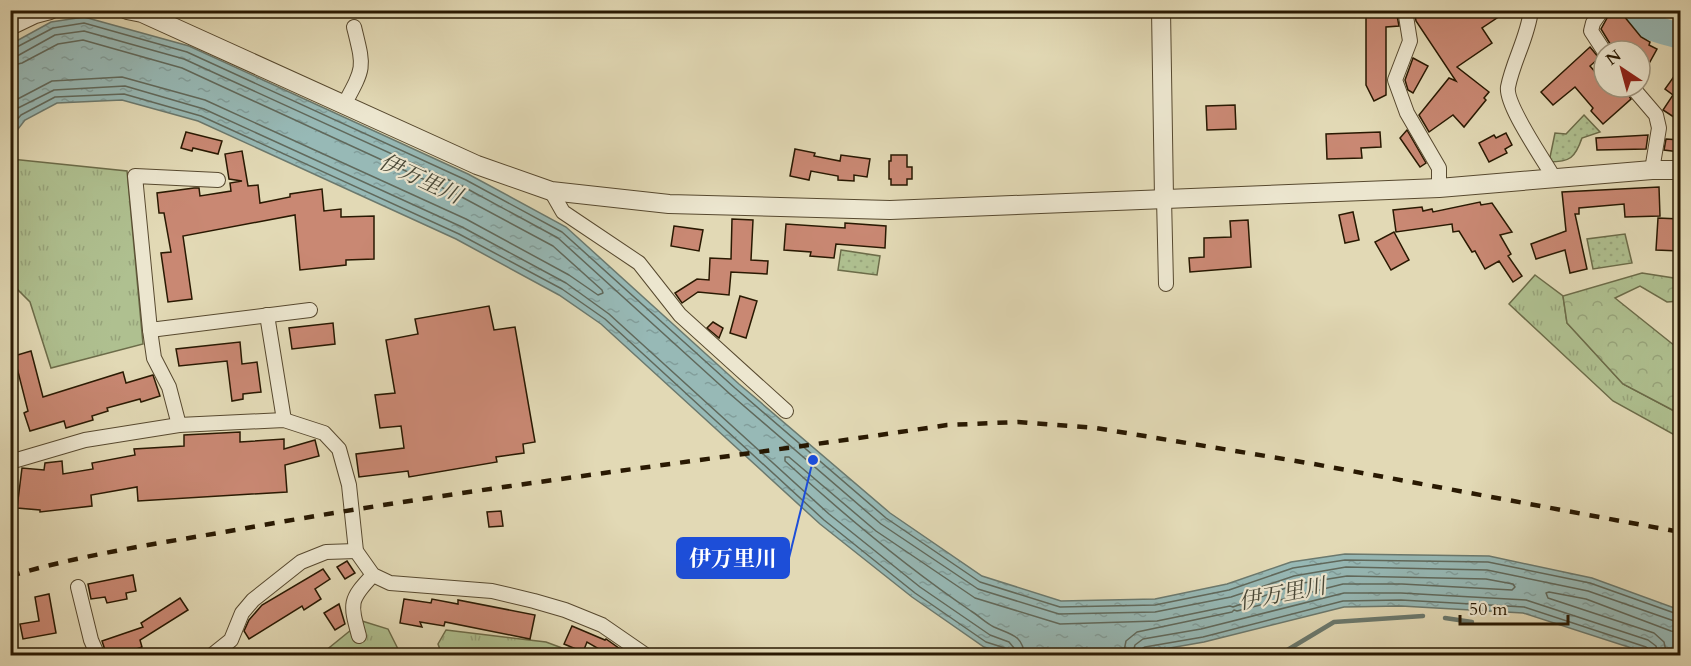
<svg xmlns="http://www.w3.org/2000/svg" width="1691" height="666" font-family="Cardo,'Noto Serif JP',serif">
<defs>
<pattern id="grass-tufts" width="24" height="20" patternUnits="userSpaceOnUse" patternTransform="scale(1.5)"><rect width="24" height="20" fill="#afc090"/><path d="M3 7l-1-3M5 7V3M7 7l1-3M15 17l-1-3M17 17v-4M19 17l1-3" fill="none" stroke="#97a47b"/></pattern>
<pattern id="forest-crowns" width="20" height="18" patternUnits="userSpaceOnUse" patternTransform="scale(1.5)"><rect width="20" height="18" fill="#afc090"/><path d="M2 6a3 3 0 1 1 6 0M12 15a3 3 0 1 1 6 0" fill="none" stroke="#97a47b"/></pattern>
<pattern id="garden-dots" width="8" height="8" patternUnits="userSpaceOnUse" patternTransform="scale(1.5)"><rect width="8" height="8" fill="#afc090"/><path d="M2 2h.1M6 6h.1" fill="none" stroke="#97a47b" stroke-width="1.8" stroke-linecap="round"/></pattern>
<pattern id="water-ripples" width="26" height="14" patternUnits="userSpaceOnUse" patternTransform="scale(1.5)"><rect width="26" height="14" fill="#97b9b6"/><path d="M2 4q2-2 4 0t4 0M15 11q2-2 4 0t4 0" fill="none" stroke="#829e9b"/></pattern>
</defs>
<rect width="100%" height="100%" fill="#e2d9b5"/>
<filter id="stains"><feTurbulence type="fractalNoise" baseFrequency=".00333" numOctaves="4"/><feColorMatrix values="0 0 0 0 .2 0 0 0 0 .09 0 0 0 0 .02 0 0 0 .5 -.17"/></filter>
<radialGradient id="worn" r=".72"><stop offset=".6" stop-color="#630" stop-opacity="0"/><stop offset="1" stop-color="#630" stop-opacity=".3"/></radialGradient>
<g fill="url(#grass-tufts)" stroke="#6c6c49" stroke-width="1.5">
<polygon points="11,159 127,171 143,344 51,368 30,302 17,289 11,292"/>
<polygon points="1535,275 1563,296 1567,323 1623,384 1680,414 1680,438 1613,401 1509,304"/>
<polygon points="362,621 388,629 401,655 319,656"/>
<polygon points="446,630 546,642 581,655 442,655 438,644"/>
</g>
<polygon fill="url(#forest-crowns)" stroke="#6c6c49" stroke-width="1.5" points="1642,273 1680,279 1680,301 1667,302 1640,286 1615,298 1680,350 1680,414 1623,384 1567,323 1563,296"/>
<g fill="url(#garden-dots)" stroke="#6c6c49" stroke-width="1.5">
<path d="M1584,115L1600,132L1582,138C1575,158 1570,162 1549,162L1555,133L1566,134Z"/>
<polygon points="1625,234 1632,263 1593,269 1587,239"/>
<polygon points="841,250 880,256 877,275 838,270"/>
</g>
<polygon fill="url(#water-ripples)" stroke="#6b796e" stroke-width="1.5" points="84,17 189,46 468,174 566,227 739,384 890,513 982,576 1061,601 1155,599 1227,584 1291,562 1345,554 1489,556 1592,578 1680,610 1680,655 1653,655 1523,613 1401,606 1344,607 1204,642 1130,655 1010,655 984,647 912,597 820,524 601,324 559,295 456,239 198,121 122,100 57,103 25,120 11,138 11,44 51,22"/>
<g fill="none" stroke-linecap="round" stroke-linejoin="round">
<g stroke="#60695c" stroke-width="1.5">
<polyline points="10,49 15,48 53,28 84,23 187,52 466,180 562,232 735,388 886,518 980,582 1060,607 1155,605 1229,590 1293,568 1345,560 1488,562 1590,583 1680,615"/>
<polyline points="10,56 19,55 55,35 84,31 184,59 462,186 558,238 730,394 881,524 978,589 1059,614 1155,612 1231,597 1294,576 1346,567 1487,570 1588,591 1680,623"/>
<polyline points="10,66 22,63 58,44 83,40 182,68 458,195 553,246 602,290 603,293 598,295 569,275 466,219 205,100 122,77 52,81 10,103"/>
<polyline points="10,116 18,108 54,90 125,86 204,109 462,227 566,283 609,314 829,514 920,587 990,635 1009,642 1014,648 1015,656"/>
<polyline points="10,128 21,115 55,97 124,94 201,116 459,234 562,289 605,319 824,520 915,593 986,642 1005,648 1008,656"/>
<path d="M1024,656C1024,635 1009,634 994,627C986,623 979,616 971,611C905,566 844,515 785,461V457H789L876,531L975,598L1060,624L1157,621L1230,606L1233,607L1297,584L1347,576L1486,579L1513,584L1515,587L1512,590L1402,584H1343L1237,611L1234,610L1232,612L1137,632L1126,641L1123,656"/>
<polyline points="1132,656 1135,645 1143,639 1201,629 1344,593 1401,593 1526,600 1648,640 1656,646 1658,656"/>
<polyline points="1139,656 1140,650 1145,647 1203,637 1343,601 1401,600 1524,607 1646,647 1650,650 1650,656"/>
<polyline points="1667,656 1664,642 1654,633 1548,598 1546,593 1549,592 1586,599 1671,631 1680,632"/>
</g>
<g stroke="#6b796e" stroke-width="4.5">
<polyline points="1445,618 1472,622"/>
<polyline points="1284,656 1284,652 1334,622 1423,616"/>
</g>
<path stroke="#97b9b6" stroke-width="26" d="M1633,10C1640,28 1664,31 1680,36"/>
</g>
<g fill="#c98873" stroke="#291902" stroke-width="1.5">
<polygon points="1366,10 1396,10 1399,26 1386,27 1386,95 1374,101 1366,85"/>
<polygon points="1414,10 1509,10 1482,28 1492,43 1457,67 1489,92 1484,98 1486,100 1464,127 1453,115 1429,132 1419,115 1449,78 1456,81 1416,21"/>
<polygon points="1619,10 1641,37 1650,42 1649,45 1657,49 1640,80 1640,51 1619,51 1614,45 1612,47 1601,29 1611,11"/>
<polygon points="1590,47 1599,58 1590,66 1604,82 1604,87 1623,87 1631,99 1603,124 1591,111 1593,108 1575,87 1553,105 1541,92"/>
<polygon points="1413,58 1428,66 1413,93 1408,90 1405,80"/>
<polygon points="1680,68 1680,121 1663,110 1673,95 1665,89"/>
<polygon points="1235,105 1236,129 1207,130 1206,106"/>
<polygon points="1407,130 1426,163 1420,167 1400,138"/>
<polygon points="186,132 222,141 218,154 193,148 192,151 181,148"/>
<polygon points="1380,132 1381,147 1361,148 1362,158 1327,159 1326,134"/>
<polygon points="1506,133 1512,145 1505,149 1507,153 1489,162 1479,143 1494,135 1496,138"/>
<polygon points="1648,135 1646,149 1597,150 1596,138"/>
<polygon points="1666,139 1680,140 1680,152 1664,150"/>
<polygon points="795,149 815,153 814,156 840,161 841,155 870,159 867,177 854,175 854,181 838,180 838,176 811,171 809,180 790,176"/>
<polygon points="242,151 248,186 258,185 260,203 290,197 290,194 322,189 324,211 341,209 341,217 374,216 374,259 346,260 346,265 300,270 295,215 183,236 192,299 168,302 161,253 171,252 164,213 159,213 157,193 194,188 199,188 200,196 231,191 230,183 242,181 229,179 225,154"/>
<polygon points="891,155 907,155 907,167 912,167 912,179 907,179 907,185 891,185 891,179 889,179 889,161 891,161"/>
<polygon points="1659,187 1660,216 1625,217 1624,204 1579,208 1579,214 1575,214 1587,269 1570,273 1565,250 1536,259 1531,244 1566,231 1562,192"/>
<polygon points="1480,202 1481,205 1492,203 1512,232 1500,235 1511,254 1508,256 1522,276 1513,282 1499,261 1485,269 1475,251 1472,252 1459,231 1453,232 1452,224 1396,232 1393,210 1422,207 1423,211 1432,209 1433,212"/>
<polygon points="1353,212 1359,240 1345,243 1339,215"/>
<polygon points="1658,218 1680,219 1680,251 1656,250"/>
<polygon points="732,219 753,220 751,260 768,261 767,274 731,272 729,295 698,292 682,303 675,293 697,279 709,280 710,258 731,259"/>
<polygon points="1248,220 1251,267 1190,272 1189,258 1204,257 1204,238 1231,237 1230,221"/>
<polygon points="845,223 886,226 885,248 836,244 834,258 810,256 811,252 784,250 786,224 845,228"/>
<polygon points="674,226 703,230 699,251 671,246"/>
<polygon points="1394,232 1409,260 1391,270 1375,242"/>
<polygon points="740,296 757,301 746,338 730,333"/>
<polygon points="489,306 494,330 515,327 535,442 523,444 524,453 496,457 497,462 409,477 408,471 359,477 356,454 404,448 401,426 380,428 375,395 395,393 386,340 418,334 415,319"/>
<polygon points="713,322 723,328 719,338 707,328"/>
<polygon points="333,323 335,344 292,349 289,328"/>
<polygon points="240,342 242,364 257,362 261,392 243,394 243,399 232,401 227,361 179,366 176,349"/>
<polygon points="31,351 43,397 123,372 126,383 153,375 160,396 141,402 140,399 107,408 108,411 92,416 93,420 66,428 64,421 30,431 24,413 28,411 14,356"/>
<polygon points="240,432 240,442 284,439 284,449 315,440 319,456 285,465 287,492 138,501 137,487 91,495 92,506 40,512 40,510 17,508 22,468 44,470 45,463 62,461 63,474 93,469 92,463 135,455 134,449 184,446 184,435"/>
<polygon points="501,511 503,526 489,527 487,512"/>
<polygon points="347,561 355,573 345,579 337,567"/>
<polygon points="323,569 330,579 315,589 321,599 304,610 302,606 249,639 244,631 249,620 262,605"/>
<polygon points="133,575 136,591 126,593 127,599 107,603 105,597 91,599 88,584"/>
<polygon points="49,594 56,633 23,639 20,624 39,621 35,597"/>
<polygon points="180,598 188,610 140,640 142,647 117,656 107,656 102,641 143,627 141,623"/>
<polygon points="404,599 431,603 432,599 458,604 458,600 535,615 530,639 445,622 444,626 420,622 422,627 400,623"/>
<polygon points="339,604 345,624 335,630 324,613"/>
<polygon points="572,626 605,640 606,639 630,656 611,656 587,642 583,652 564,644"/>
</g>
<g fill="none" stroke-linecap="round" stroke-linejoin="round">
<g stroke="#57492f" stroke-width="16">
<g id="minor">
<polyline points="1405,10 1410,41 1395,80 1407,113 1439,168 1439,188"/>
<path d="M1531,10C1528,37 1513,61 1508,87C1505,105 1544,160 1554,178"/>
<polyline points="1602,10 1593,23 1591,31 1604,51"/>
<polyline points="1632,87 1656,115 1659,128 1652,170"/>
<path d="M345,103C365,66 364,68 354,27"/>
<polyline points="218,180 135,176 150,330 310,310"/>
<polyline points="551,191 563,212 639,263 680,315 786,411"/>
<polyline points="1164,198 1166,284"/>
<polyline points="267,315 284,420"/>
<polyline points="150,330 154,358 169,387 179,425"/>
<polyline points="10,462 85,440 179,425 284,420 324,433 339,449 349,485 356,551 373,575 390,583 492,591 534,601 565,610 602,625 647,656"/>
<polyline points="78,587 91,640 98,656"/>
<path d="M359,636C350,603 349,600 373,575"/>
<polyline points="211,656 231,640 242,613 253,600 301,562 326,552 356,551"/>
</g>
</g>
<g stroke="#57492f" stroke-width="20">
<g id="tertiary">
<polyline points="127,10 142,13 477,165 551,191 669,204 890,210 1439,188 1652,170 1680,170"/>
<polyline points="1161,10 1164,198"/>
<polyline points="10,26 35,14 50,10"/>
</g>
</g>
<use href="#minor" stroke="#ece6cf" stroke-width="14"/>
<use href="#tertiary" stroke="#ece6cf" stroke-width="18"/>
<path stroke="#291902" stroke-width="4.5" stroke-dasharray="10 10" stroke-linecap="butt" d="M10,576C91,552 176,541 258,526C487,485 717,460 947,425L1018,422L1096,428L1314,464L1680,532"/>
</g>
<g text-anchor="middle" stroke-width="4.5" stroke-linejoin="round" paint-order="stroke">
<g font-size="22" font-style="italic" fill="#4a4938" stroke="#ece6cf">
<text transform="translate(421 178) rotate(25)" y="8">伊万里川</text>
<text transform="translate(1282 593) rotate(-11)" y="8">伊万里川</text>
</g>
</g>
<path fill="none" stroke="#1d4ed8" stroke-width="2" d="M813 460L789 558"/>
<circle fill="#1d4ed8" stroke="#ece6cf" stroke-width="2" cx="813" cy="460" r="6"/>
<rect fill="#1d4ed8" stroke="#1d4ed8" stroke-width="2" x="677" y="538" width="112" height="40" rx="6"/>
<g font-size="22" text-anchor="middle" font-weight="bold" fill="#fff">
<text x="733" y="566">伊万里川</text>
</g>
<rect width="1691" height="666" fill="none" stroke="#e2d9b5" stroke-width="36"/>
<rect x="12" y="12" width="1667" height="642" fill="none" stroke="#291902" stroke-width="3"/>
<rect x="18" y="18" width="1655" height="630" fill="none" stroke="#291902" stroke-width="1.5"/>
<g transform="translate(1622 69) rotate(324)"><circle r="28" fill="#ece6cf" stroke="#9e947d" stroke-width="1.5"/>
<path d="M0-4.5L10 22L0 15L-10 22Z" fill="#8f2418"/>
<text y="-9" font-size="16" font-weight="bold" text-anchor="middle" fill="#291902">N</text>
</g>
<path d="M1460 615v9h108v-9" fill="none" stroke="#291902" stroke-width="3"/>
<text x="1469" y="615" font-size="18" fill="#291902" stroke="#ece6cf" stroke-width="4.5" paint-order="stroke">50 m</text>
<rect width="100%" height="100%" filter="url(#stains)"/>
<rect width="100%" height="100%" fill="url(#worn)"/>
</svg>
